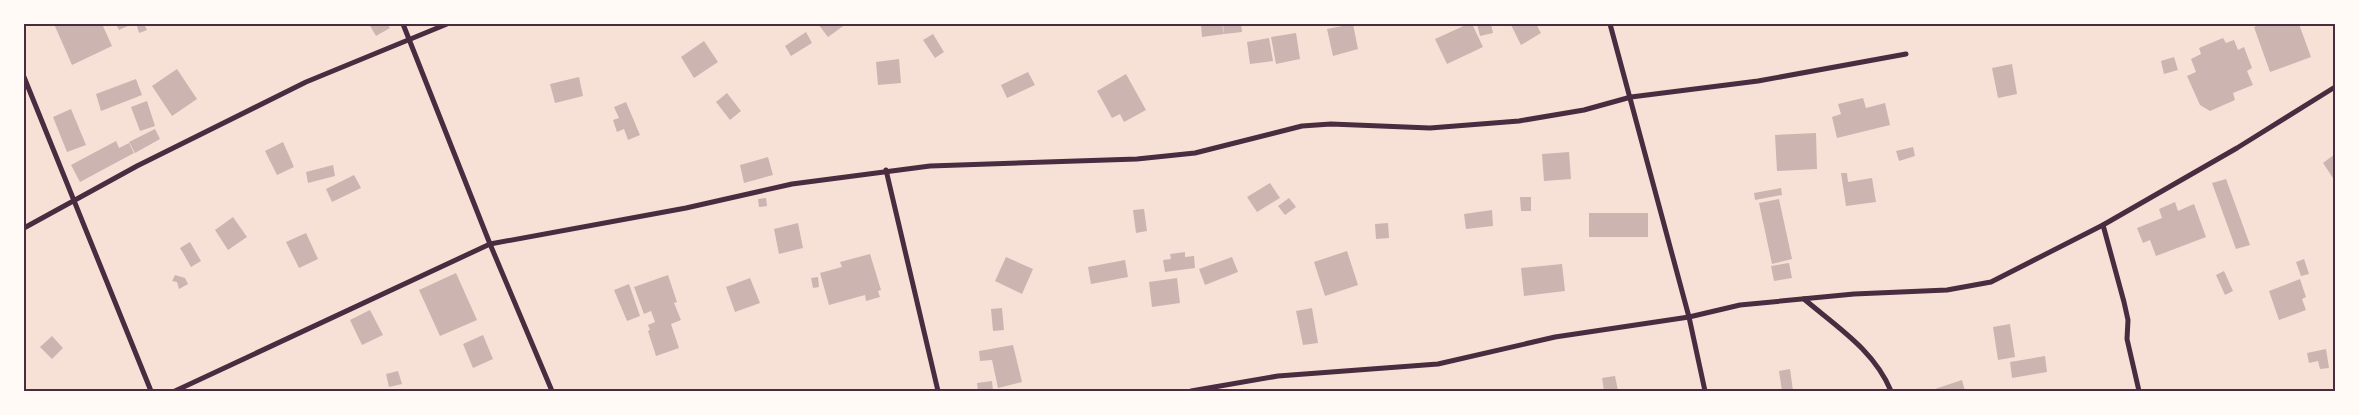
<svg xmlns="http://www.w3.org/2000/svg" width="2359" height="415" font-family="'Fira Sans',sans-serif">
<rect width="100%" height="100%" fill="#f7e1d7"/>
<g fill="#ccb4b1">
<polygon points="54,24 102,24 112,46 72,65"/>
<polygon points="116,24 132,24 119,30"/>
<polygon points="144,24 147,30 139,33 137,26"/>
<polygon points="369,24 387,24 390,28 376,36"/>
<polygon points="818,24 846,24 828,37"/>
<polygon points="1201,24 1222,24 1224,34 1202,37"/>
<polygon points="1223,24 1241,24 1242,32 1224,34"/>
<polygon points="1353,24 1358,49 1333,56 1327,29"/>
<polygon points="1468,24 1472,24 1483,47 1447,64 1435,39"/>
<polygon points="1477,24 1491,24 1493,33 1480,36"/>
<polygon points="1512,24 1536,24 1541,33 1521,45 1511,25"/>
<polygon points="2264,24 2299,24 2311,57 2270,72 2254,27"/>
<polygon points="806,32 812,43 791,56 785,46"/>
<polygon points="1296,33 1300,59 1276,64 1271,37"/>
<polygon points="933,34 944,52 935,58 923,40"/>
<polygon points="1269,38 1273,61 1250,64 1247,42"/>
<polygon points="2223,38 2226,43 2234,40 2238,50 2244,47 2252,68 2247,71 2253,85 2233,93 2235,100 2210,111 2200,105 2187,76 2196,72 2191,59 2201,54 2199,48"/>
<polygon points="704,41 718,62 694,78 681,57"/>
<polygon points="2174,57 2178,70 2164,74 2161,61"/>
<polygon points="899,59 901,83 878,85 876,62"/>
<polygon points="2012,64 2017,94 1998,98 1992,68"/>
<polygon points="177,69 197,99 172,116 152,86"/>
<polygon points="1028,72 1035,85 1007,98 1001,85"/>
<polygon points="1126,74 1146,110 1124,122 1120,114 1112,118 1097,91"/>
<polygon points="579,77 583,96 555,103 550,84"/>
<polygon points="136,79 142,95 101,111 96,94"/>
<polygon points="727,93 741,111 730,120 716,102"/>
<polygon points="1863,98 1866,108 1885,103 1890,125 1837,138 1832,117 1841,114 1838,104"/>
<polygon points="147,101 155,126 140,131 131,107"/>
<polygon points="626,102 640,135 628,140 624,129 617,132 613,120 619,118 614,107"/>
<polygon points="71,109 86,145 67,152 53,117"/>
<polygon points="155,129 160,139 135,153 129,142"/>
<polygon points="1816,133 1817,169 1777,171 1775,135"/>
<polygon points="116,141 119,148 129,143 134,153 80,182 71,165"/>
<polygon points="283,142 294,167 277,175 265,151"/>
<polygon points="1913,147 1915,156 1899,161 1896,151"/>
<polygon points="1569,152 1571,179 1544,181 1542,154"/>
<polygon points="2335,154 2335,181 2323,163"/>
<polygon points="768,157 773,175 744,183 740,165"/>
<polygon points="333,165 335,176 308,183 306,172"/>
<polygon points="1841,173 1847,173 1848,182 1872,178 1876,202 1846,206"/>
<polygon points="354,175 361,188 332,202 326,189"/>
<polygon points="2226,179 2250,245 2236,249 2212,183"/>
<polygon points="1270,183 1280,198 1257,212 1247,197"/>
<polygon points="1781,188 1782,195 1755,200 1754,193"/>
<polygon points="1520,197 1531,197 1531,211 1521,211"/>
<polygon points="766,198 767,206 759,207 758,199"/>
<polygon points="1289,198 1296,207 1285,215 1278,206"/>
<polygon points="1779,199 1792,259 1772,264 1759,203"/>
<polygon points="2175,202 2178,211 2194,204 2206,237 2156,256 2150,240 2143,243 2137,228 2162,218 2159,209"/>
<polygon points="1144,209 1147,231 1136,233 1133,210"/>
<polygon points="1492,210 1493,226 1466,229 1464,214"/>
<rect x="1589" y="213" width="59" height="24"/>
<polygon points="233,217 247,237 228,250 215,230"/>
<polygon points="798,223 803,248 779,254 774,229"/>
<polygon points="1388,223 1389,238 1376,239 1375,224"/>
<polygon points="306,233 318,259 299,268 286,242"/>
<polygon points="190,242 201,261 191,267 180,248"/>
<polygon points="1347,251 1358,285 1325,296 1314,262"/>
<polygon points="1185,252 1185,257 1194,256 1195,268 1165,272 1163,260 1171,259 1170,254"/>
<polygon points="870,254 881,290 878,291 880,297 866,301 865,295 829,305 820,273 842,267 840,262"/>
<polygon points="1006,257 1033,269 1022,294 995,281"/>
<polygon points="1232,257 1238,272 1205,285 1199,269"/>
<polygon points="2304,259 2309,274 2301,276 2296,262"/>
<polygon points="1125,260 1128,277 1091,284 1088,267"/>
<polygon points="1789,263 1792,278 1774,281 1771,266"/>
<polygon points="1562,264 1565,291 1524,296 1521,268"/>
<polygon points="2224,271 2233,291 2225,295 2216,275"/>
<polygon points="456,273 477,320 440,336 419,290"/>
<polygon points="175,275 185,278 188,284 179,289 177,282 172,281"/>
<polygon points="668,275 677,302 674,303 681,320 671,324 679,348 656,356 648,331 650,330 648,325 655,322 651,311 644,314 634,287"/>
<polygon points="818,277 819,287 813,288 811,278"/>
<polygon points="750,278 760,303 735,312 726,287"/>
<polygon points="1177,278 1180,303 1152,307 1149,282"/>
<polygon points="2300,279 2306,297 2302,299 2306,310 2279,320 2269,291"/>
<polygon points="629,284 640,316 627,321 614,290"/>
<polygon points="1002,308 1004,330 993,331 991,309"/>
<polygon points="1312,308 1318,343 1303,345 1296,311"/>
<polygon points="370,310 383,335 362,345 350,320"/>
<polygon points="2010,324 2015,357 1998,360 1993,327"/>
<polygon points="483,335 493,359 473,368 463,344"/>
<polygon points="52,336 63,348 52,359 40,347"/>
<polygon points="1013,345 1022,382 998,388 992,360 980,361 979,351"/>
<polygon points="2326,349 2329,368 2320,369 2318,361 2309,363 2307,353"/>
<polygon points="2045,356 2047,372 2012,378 2010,362"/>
<polygon points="1790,369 1793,391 1782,391 1779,371"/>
<polygon points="398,371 402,384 389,387 386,374"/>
<polygon points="1615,376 1618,391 1604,391 1602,378"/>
<polygon points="1962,380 1965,391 1929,391"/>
<polygon points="992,381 993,391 978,391 977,383"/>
</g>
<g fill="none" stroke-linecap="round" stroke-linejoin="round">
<g stroke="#4a2c40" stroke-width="5">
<polyline points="403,24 490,244 552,391"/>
<polyline points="1610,24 1689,317 1705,391"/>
<polyline points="24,77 151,391"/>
<polyline points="886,170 938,391"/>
<polyline points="2103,225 2124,302 2128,320 2127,339 2139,391"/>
<polyline points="24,228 137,166 306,82 447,24"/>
<path d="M1804,299C1837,327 1874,350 1891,391"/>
<polyline points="175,391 490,244 686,208 792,184 930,166 1137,159 1195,153 1302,126 1331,124 1430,128 1519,121 1584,110 1631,97 1758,81 1906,54"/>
<polyline points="1191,391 1278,376 1438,364 1555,337 1689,317 1740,305 1854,294 1947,290 1991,282 2103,225 2237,148 2335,87"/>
</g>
</g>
<rect width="2359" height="415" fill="none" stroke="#fffaf5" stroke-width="50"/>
<rect x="25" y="25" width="2309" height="365" fill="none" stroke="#4a2c40" stroke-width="2"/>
</svg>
